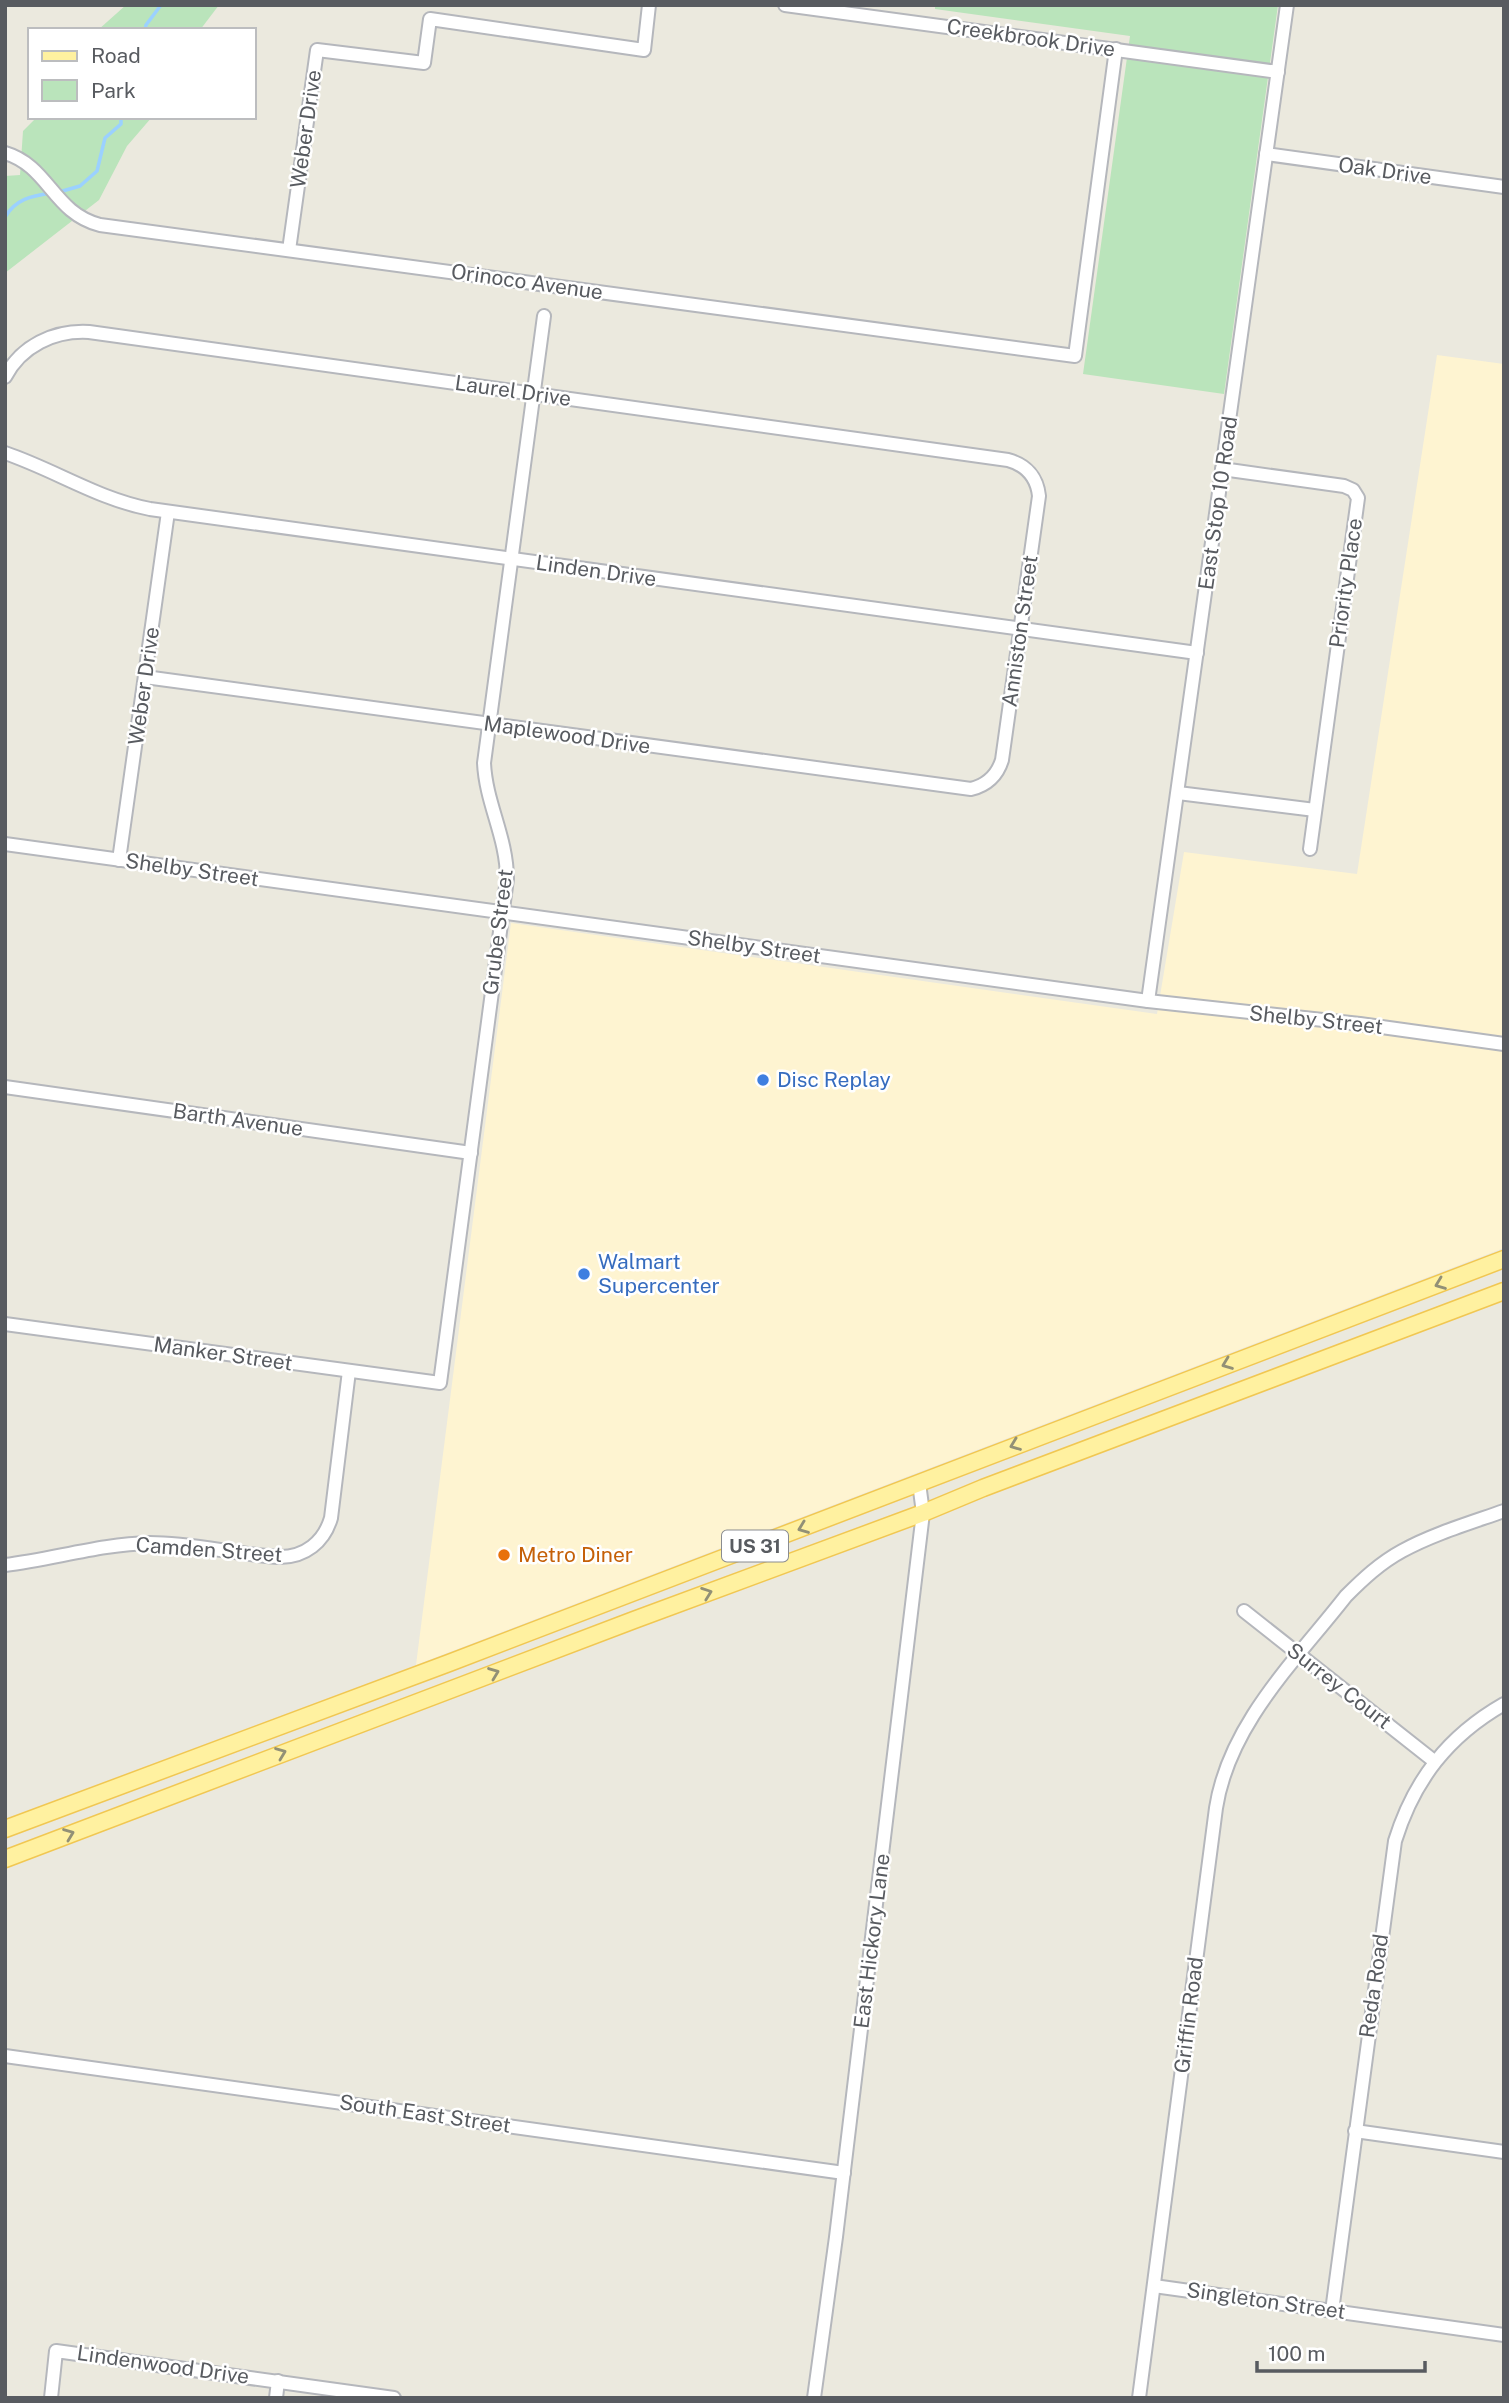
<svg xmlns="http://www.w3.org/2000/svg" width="1509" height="2403" font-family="'Public Sans',sans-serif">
<rect width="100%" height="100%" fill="#ebe9de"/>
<polygon fill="#fef4d1" points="1437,355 1504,364 1504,1248 416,1665 511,923 1157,1014 1184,852 1357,874"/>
<g fill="#bae4bb">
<polygon points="126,5 219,5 200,30 98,30"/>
<polygon points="935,5 1278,5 1224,394 1083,374 1130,36 935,9"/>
<polygon points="37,117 152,117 127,146 99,200 5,273 5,176 20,175 23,131"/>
</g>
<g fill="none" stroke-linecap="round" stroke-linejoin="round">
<g stroke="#9bd1ff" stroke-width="3.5">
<polyline points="145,30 146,25 161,5"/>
<polyline points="59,192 80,186 97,171 105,138 121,124 121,117"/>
<path d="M5,217C16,199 31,196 51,193"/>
</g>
<g stroke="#b5b7bc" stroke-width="16">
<g id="minor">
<polyline points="785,5 1278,72"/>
<path d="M5,153C49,166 53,213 100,225L1075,356L1116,49"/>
<polyline points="1266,154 1504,187"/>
<polyline points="289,250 317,50 424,63 430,19 644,50 649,5"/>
<path d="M5,377C21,346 54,330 89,332L1008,460C1026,465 1037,477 1039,496L1002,760C997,776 987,785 971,789L145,677"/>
<path d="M5,453C55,470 98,499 150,509L1197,653"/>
<polyline points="1222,469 1344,486 1353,490 1358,498 1310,849"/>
<polyline points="1178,793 1315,810"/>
<polyline points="5,844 1148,1001 1360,1024 1504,1044"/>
<polyline points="119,860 168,512"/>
<polyline points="1148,1001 1287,5"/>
<polyline points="5,1087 471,1153"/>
<path d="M5,1324L440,1383L507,879C507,837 486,804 484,763L544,316"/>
<path d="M5,1565C54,1559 101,1544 150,1543C194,1543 237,1555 280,1557C305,1557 324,1542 331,1518L349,1371"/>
<polyline points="1244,1611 1434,1761"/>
<polyline points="5,2056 844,2173"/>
<polyline points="1355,2131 1504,2152"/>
<polyline points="1154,2286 1504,2335"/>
<path d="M1332,2311L1395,1841C1414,1780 1448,1736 1504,1704"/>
<polyline points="51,2398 56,2351 394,2398"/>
<polyline points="276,2398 278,2381"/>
<polyline points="814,2398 836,2237 923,1513 919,1483"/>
<path d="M1139,2398L1216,1808C1229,1724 1296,1660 1346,1596C1363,1579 1380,1563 1402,1551C1433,1534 1470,1523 1504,1511"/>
</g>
</g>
<g stroke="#f1c752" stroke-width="19">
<g id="major">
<polyline points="5,1829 449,1663 1504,1259"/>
<polyline points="5,1859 634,1620 923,1513 983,1488 1504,1291"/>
</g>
</g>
<use href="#minor" stroke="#fff" stroke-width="12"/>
<use href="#major" stroke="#fff1a0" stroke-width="16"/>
</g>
<defs><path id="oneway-chevron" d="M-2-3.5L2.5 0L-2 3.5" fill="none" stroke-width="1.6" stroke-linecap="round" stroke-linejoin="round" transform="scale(1.75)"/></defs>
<g stroke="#929076">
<use href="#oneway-chevron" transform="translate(1440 1284) rotate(159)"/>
<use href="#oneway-chevron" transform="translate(1227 1364) rotate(159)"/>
<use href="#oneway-chevron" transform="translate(1015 1445) rotate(159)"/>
<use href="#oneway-chevron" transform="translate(803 1528) rotate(159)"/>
<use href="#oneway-chevron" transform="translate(707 1593) rotate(-20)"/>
<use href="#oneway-chevron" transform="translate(494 1673) rotate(-21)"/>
<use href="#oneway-chevron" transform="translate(281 1753) rotate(-21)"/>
<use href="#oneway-chevron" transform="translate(69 1834) rotate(-21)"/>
</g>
<g fill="#3f7fe0" stroke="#fff" stroke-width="2.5">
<circle cx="763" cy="1080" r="7"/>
<circle cx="584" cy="1274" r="7"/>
</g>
<circle fill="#e8710a" stroke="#fff" stroke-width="2.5" cx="504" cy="1555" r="7"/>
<g text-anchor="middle" stroke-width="5" stroke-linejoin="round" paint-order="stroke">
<rect fill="#fff" stroke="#8a8c90" stroke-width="2" x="722" y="1530.5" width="66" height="31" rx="5"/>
<g font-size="19" font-weight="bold" fill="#585b60">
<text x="755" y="1553">US 31</text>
</g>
<g font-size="21" fill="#585b60" stroke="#fff">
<text transform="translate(1031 38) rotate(8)" y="7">Creekbrook Drive</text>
<text transform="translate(306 129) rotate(-82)" y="7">Weber Drive</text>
<text transform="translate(1385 171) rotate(8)" y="7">Oak Drive</text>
<text transform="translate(527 282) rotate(8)" y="7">Orinoco Avenue</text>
<text transform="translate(513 391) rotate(8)" y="7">Laurel Drive</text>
<text transform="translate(1218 503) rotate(-82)" y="7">East Stop 10 Road</text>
<text transform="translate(596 571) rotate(8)" y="7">Linden Drive</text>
<text transform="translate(1346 583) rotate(-82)" y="7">Priority Place</text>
<text transform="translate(1020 631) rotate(-82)" y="7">Anniston Street</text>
<text transform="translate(144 686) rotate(-82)" y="7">Weber Drive</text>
<text transform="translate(567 735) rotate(8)" y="7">Maplewood Drive</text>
<text transform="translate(192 870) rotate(8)" y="7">Shelby Street</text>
<text transform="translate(498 932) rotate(-83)" y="7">Grube Street</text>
<text transform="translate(754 947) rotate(8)" y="7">Shelby Street</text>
<text transform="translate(1316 1020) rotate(6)" y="7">Shelby Street</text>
<text transform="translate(238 1120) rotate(8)" y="7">Barth Avenue</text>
<text transform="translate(223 1354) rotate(8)" y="7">Manker Street</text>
<text transform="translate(209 1550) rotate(4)" y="7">Camden Street</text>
<text transform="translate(1339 1686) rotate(38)" y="7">Surrey Court</text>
<text transform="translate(872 1941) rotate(-83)" y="7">East Hickory Lane</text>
<text transform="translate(1374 1986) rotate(-82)" y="7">Reda Road</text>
<text transform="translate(1189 2015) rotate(-83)" y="7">Griffin Road</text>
<text transform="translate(425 2114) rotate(8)" y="7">South East Street</text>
<text transform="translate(1266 2301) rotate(8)" y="7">Singleton Street</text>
<text transform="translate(163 2365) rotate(8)" y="7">Lindenwood Drive</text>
</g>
<g font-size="21" fill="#366cbe" stroke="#fff" text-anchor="start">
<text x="777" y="1087">Disc Replay</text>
<text x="598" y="1269">Walmart<tspan x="598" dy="24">Supercenter</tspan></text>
</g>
<g font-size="21" fill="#c56008" stroke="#fff" text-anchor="start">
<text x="518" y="1562">Metro Diner</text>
</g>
</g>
<rect width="1509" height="2403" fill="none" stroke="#585b60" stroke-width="14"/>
<rect x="28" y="28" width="228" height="91" fill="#ffffff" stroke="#bcbdbf" stroke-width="2"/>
<rect x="42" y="51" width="35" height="10" fill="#fff1a0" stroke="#bcbdbf" stroke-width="2"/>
<text x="91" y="63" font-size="21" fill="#585b60">Road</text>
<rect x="42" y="80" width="35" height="21" fill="#bae4bb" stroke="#bcbdbf" stroke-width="2"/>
<text x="91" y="98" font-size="21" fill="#585b60">Park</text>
<path d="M1257 2361v10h168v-10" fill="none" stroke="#585b60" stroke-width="3.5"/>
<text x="1268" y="2361" font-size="21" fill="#585b60" stroke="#ffffff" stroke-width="5" paint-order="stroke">100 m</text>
</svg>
